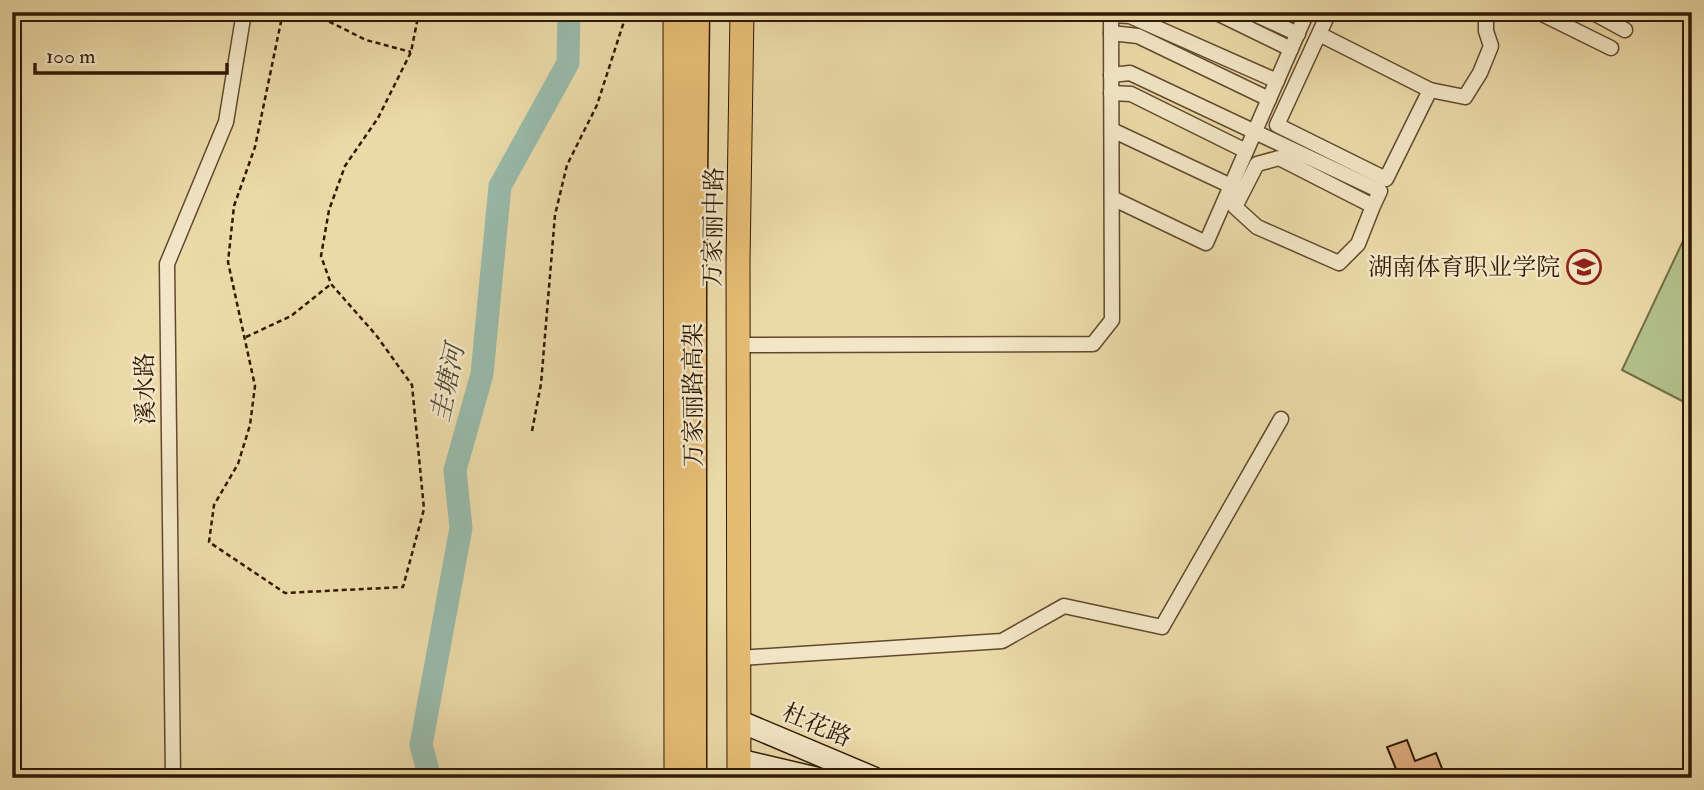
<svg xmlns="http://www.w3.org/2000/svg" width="1704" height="790" font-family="'IM FELL Double Pica','Noto Serif SC',serif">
<rect width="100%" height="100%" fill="#ebd9a8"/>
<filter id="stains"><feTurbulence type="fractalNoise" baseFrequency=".00286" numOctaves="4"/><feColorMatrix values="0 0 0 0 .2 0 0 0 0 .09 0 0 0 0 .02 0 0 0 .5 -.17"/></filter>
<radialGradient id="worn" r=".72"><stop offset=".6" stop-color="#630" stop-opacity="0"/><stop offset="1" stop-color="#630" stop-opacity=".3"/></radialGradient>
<polygon fill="#b3c08a" stroke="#726d47" stroke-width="2" points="1692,222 1692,406 1622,370"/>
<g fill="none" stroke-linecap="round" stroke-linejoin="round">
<polyline stroke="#98baaa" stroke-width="23" points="430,778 421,745 461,528 455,470 482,374 500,186 568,63 569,12"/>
</g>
<polygon fill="#dfae82" stroke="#311a04" stroke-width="2" points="1407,740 1415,761 1436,753 1443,771 1423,778 1374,778 1396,769 1387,747"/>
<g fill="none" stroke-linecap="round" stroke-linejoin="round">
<g stroke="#604a2d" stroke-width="17">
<g id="street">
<polyline points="1215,12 1291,49"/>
<polyline points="1250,12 1298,34"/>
<polyline points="1538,12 1611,48"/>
<polyline points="1592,12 1625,30"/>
<polyline points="1111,15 1130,16 1277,81"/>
<polyline points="1111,33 1138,36 1269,99"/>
<polyline points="1319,34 1430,90 1386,179 1277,125 1329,12"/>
<polyline points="1111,75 1130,73 1380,191 1373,206 1279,158 1257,164 1235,207 1257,227 1339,263 1358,244 1373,206"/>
<polyline points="1430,90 1465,97 1480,73 1491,46 1486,31 1486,12"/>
<polyline points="1111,93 1131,94 1246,151"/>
<polyline points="1112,130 1231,186"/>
<polyline points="1112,198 1206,243 1307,12"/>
<polyline points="738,345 1093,344 1112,320 1111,12"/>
<polyline points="739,658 1002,641 1064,606 1162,627 1281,419"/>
<polyline points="173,778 167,264 226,122 244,12"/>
</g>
</g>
<g stroke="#311a04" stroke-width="24">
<g id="secondary">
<polyline points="739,721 874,778"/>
<polyline points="739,760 816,778"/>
</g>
</g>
<g stroke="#311a04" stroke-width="25">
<g id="primary">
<polyline points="675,12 676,778"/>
<polyline points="739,778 738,262 742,12"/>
</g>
</g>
<g stroke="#311a04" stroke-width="29">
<polyline id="highway" points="693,778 693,261 696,12"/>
</g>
<g stroke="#311a04" stroke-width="2.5" stroke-dasharray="5 3.5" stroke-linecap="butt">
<polyline points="283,12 255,147 234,206 228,262 255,386 250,425 238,464 214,505 209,542 285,593 403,587 424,509 412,385 376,335 331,284 321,256 329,210 345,166 378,118 411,52 419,12"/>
<polyline points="288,12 324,19 366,40 411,52"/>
<polyline points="246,337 291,316 331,284"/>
<polyline points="532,431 541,384 555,215 567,165 597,105 627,12"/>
</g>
<use href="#street" stroke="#f2e6c6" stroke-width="14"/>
<use href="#secondary" stroke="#f2e6c6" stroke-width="21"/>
<use href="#primary" stroke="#e6bc74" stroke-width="23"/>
<use href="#highway" stroke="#e6bc74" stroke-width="26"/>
</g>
<defs>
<g id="school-ring" transform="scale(1.75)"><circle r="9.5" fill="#f2e6c6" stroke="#8f2418" stroke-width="1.5"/><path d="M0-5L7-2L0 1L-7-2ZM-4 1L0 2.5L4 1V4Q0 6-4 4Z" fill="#8f2418"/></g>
</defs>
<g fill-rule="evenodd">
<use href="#school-ring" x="1584" y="267"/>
</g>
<g text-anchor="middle" stroke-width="5" stroke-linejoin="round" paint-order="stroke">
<g font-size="24" fill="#311a04" stroke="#f2e6c6">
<text transform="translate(713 227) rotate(-89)" y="8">万家丽中路</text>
<text transform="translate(145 389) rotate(-91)" y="8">溪水路</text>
<text transform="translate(693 395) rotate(-90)" y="8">万家丽路高架</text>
<text transform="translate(817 725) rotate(23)" y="8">杜花路</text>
</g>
<g font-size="24" fill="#311a04" stroke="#f2e6c6" text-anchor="end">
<text x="1560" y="275">湖南体育职业学院</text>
</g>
<g font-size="26" font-style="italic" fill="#504a36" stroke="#f2e6c6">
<text transform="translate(447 383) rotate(-78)" y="9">圭塘河</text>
</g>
</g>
<rect width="1704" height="790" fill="none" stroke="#ebd9a8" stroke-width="42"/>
<rect x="14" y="14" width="1676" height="762" fill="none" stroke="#311a04" stroke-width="3.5"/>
<rect x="21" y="21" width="1662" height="748" fill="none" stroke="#311a04" stroke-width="2"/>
<path d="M35 63v10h192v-10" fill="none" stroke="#311a04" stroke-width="3.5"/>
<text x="46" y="63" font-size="21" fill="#311a04" stroke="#f2e6c6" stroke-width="5" paint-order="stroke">100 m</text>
<rect width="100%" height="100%" filter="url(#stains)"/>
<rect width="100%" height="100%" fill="url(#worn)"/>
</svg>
